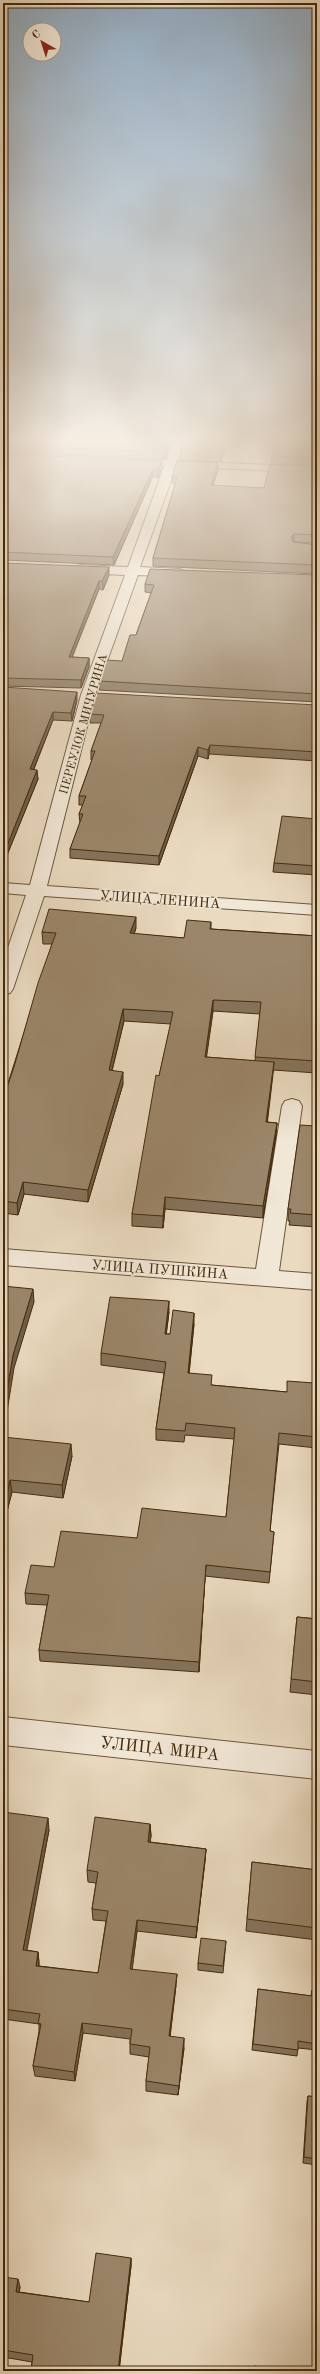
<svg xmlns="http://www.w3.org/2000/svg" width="320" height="2374" font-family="'Old Standard TT',serif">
<rect width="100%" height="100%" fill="#eadac0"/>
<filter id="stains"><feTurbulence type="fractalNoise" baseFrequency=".005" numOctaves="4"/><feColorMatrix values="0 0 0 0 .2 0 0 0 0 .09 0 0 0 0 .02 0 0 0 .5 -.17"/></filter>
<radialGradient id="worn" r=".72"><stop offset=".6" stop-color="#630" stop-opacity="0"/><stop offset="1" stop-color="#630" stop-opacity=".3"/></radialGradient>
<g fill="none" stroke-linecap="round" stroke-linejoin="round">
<g stroke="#6e5739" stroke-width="2">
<g id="minor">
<polygon points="174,439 186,439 140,567 180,569 187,573 180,577 138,575 95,695 47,886 317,905 317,915 44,896 13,989 10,993 3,995 3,962 26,895 3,893 3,883 30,885 81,695 125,575 80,573 73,569 80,565 128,567"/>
<polygon points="292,1099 299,1101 302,1106 279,1271 317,1274 317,1290 3,1265 3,1249 256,1269 282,1106 285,1101"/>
<polygon points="3,1717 317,1751 317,1779 3,1745"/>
</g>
</g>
<g stroke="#452b0c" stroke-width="2">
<polygon id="major" points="132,459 317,467 317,473 128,464 126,462 128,460"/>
</g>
<use href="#minor" fill="#f1e7d6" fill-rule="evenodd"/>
<use href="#major" fill="#eadac0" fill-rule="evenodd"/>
</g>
<g fill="#85735b" stroke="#452b0c" fill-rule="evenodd">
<polygon points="3,439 173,439 165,459 3,453"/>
<polygon points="185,439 317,439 317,466 272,464 272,456 276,443 227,441 221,462 180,460 180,453"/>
<polygon points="3,454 162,468 158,478 153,476 114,565 3,560"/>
<polygon points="317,466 317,543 293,542 317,545 317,574 153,566 153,558 175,485 172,483 172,476 218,470 213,486 264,488"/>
<polygon points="3,563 109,575 103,590 99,589 72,657 89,658 89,667 81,688 3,686"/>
<polygon points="317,575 317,702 99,690 99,681 122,661 136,635 151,593 145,592 145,584"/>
<polygon points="3,687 77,700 72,721 53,720 34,769 38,779 5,860 3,860"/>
<polygon points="317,705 317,761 209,754 208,759 198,756 159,865 70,858 70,849 80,823 79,814 83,805 79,805 79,796 92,760 91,760 91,751 101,723 90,723 90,714"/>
<polygon points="317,819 317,875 273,872 274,863"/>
<path d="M211,922V929L317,936V1073L273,1070L267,1122L277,1123L276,1135L263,1218L165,1209L163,1228L132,1226V1214L159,1076L171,1024L124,1021L112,1071L123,1084L88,1202L24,1194L18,1215L3,1213V1099L52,944H43L42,932L136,928L134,934L184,938ZM213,1011L260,1014L255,1061L206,1057Z"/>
<polygon points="317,1126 317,1227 289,1225 290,1221 288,1221 288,1209"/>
<polygon points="169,1312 166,1334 170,1334 194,1324 189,1373 211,1385 286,1392 314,1383 317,1345 317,1448 279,1444 270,1531 274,1532 269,1583 205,1576 199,1672 40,1661 39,1650 47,1605 26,1604 25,1593 54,1567 137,1538 226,1517 234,1439 185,1435 184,1442 156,1440 156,1429 164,1373 101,1365 101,1353"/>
<polygon points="3,1437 72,1456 63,1498 12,1492 6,1515 3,1514"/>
<polygon points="297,1617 317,1619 317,1695 290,1692"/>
<polygon points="3,1812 49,1830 26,1950 38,1952 39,1963 39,1966 98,1973 106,1921 93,1920 92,1909 96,1883 88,1882 87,1870 150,1824 151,1836 150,1842 206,1849 205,1861 196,1938 137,1931 132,1969 176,1985 170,2036 184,2048 178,2095 146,2091 146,2081 149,2057 130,2054 130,2039 83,2033 75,2081 35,2076 33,2066 39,2031 39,2024 3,2019"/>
<polygon points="252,1862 317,1870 317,1940 246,1931"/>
<polygon points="226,1941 223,1973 198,1970 198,1963"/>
<polygon points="258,1989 311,1996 312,1990 317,1990 317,2050 298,2048 297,2056 252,2050"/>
<polygon points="308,2096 317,2097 317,2165 303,2163 307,2102"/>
<polygon points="131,2258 131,2266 119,2371 31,2371 32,2362 3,2357 3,2277 20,2287 19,2292 89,2302"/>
</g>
<g fill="#6c5e4a" stroke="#452b0c">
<polygon points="170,439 173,439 165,459 165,452"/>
<polygon points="226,439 227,439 227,441 221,462 221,454"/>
<polygon points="162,461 162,468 158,478 158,471"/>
<polygon points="218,463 218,470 210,493 211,485"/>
<polygon points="153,469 153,476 114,565 113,557"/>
<polygon points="294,534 294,542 291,545 291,537"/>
<polygon points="109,567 109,575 103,590 102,581"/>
<polygon points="99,581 99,589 69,665 69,657"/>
<polygon points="89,658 89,667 81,688 81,680"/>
<polygon points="77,692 77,700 72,721 71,713"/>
<polygon points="53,712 53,720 30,778 30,769"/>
<polygon points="210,745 209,754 208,759 208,750"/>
<polygon points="198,747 198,756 159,865 159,856"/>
<polygon points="37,770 38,779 5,860 5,851"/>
<polygon points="136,917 136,928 130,945 130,933"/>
<polygon points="213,1000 213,1011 205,1068 205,1057"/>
<polygon points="123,1009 124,1021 109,1082 109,1070"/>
<polygon points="274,1062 273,1074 266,1134 266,1122"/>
<polygon points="123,1072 123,1084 88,1202 88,1190"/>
<polygon points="277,1123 276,1135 263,1218 263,1206"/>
<polygon points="23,1182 24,1194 18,1215 17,1203"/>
<polygon points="165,1197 165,1209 163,1228 163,1216"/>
<polygon points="33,1289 34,1302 14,1368 3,1436 3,1415 13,1355"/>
<polygon points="169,1301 169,1312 165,1345 165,1334"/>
<polygon points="194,1313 194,1324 188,1384 188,1373"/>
<polygon points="71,1444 72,1456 63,1498 62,1485"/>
<polygon points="10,1480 12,1492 6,1515 5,1502"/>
<polygon points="206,1565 205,1576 199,1672 199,1662"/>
<polygon points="48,1818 49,1830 25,1961 23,1950"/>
<polygon points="150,1824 151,1836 148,1853 148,1842"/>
<polygon points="206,1849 205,1861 196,1938 197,1927"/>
<polygon points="137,1920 137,1931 131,1979 130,1969"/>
<polygon points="38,1952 39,1963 37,1976 36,1966"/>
<polygon points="177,1974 176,1985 169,2046 169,2036"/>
<polygon points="82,2023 83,2033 75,2081 74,2072"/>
<polygon points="184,2038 184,2048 178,2095 179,2086"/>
<polygon points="131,2258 131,2266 119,2371 118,2371"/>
<polygon points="18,2279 20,2287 18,2300 16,2292"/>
</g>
<g fill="#9b866a" stroke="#452b0c">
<polygon points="3,439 170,439 165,452 3,446"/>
<polygon points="185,439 226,439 221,454 180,453"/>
<polygon points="277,439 317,439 317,458 272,456"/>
<polygon points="3,454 162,461 158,471 153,469 113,557 3,552"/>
<polygon points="177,461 218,463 211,485 264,488 270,465 317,466 317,535 294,534 291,537 293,542 317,545 317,565 153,558 177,478 172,476"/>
<polygon points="3,563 109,567 102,581 99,581 69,657 89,658 81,680 3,678"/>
<polygon points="150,569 317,575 317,694 99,681 106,660 122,661 130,635 136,635 154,585 145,584"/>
<polygon points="3,687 77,692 71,713 53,712 30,769 37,770 5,851 3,851"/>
<polygon points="95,693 317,705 317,752 210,745 208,750 198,747 159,856 70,849 83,814 79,814 86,796 79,796 95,751 91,751 104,715 90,714"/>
<polygon points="282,816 317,819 317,866 274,863"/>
<polygon points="49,909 136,917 130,933 184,938 187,920 211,922 210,929 317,936 317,1061 255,1057 261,1002 213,1000 205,1057 274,1062 266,1122 277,1123 263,1206 165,1197 163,1216 132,1214 156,1075 159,1076 173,1012 123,1009 109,1070 123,1072 88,1190 23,1182 17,1203 3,1201 3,1099 14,1067 38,983 56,933 42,932"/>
<polygon points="300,1125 317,1126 317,1215 290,1213 291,1209 288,1209"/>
<polygon points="3,1286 33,1289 13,1355 3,1415"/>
<polygon points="110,1297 169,1301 165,1334 170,1334 173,1310 194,1313 188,1373 212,1375 211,1385 287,1392 287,1381 314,1383 317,1349 317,1437 279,1433 270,1531 274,1532 270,1572 206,1565 199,1662 39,1650 49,1595 25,1593 31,1565 54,1567 61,1531 137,1538 142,1508 226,1517 235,1428 186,1423 185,1431 156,1429 166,1362 101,1353"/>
<polygon points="3,1437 71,1444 62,1485 10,1480 5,1502 3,1502"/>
<polygon points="297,1617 317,1619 317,1682 291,1679"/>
<polygon points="3,1812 48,1818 23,1950 38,1952 36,1966 98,1973 108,1911 92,1909 98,1872 87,1870 95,1817 150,1824 148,1842 206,1849 197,1927 137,1920 130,1969 177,1974 169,2036 184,2038 179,2086 146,2081 150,2047 130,2044 132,2029 82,2023 74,2072 33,2066 41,2024 38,2023 40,2014 3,2009"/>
<polygon points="252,1862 317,1870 317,1928 247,1919"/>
<polygon points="201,1938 226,1941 223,1966 198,1963"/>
<polygon points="258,1989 312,1996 312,1990 317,1990 317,2044 298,2041 298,2050 253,2044"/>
<polygon points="308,2096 317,2097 317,2159 304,2157"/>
<polygon points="96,2253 131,2258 118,2371 31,2371 33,2355 3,2350 3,2277 18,2279 16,2292 89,2302"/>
<polygon points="254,2366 289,2371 254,2371"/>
</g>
<linearGradient id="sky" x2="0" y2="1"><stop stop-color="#92abc0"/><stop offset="0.57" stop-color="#f6eee3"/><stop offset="1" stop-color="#f6eee3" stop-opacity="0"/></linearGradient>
<rect width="320" height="772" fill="url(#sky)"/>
<g text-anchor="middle" stroke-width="3" stroke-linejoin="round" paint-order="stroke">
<g font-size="12" fill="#452b0c" stroke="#f1e7d6">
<text transform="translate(83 724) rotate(-74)" y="4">ПЕРЕУЛОК МИЧУРИНА</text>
</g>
<g font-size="14" fill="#452b0c" stroke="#f1e7d6">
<text transform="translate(160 899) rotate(4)" y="5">УЛИЦА ЛЕНИНА</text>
<text transform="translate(160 1269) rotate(4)" y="5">УЛИЦА ПУШКИНА</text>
</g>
<g font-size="17" fill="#452b0c" stroke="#f1e7d6">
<text transform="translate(160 1748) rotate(6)" y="6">УЛИЦА МИРА</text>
</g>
</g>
<rect width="320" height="2374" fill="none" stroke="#eadac0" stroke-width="16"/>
<rect x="4" y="4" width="312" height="2366" fill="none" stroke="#452b0c" stroke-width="2"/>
<rect x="8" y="8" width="304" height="2358" fill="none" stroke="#452b0c"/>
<g transform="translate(42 42) rotate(321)"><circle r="19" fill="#f1e7d6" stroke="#ac9c85"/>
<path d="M0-3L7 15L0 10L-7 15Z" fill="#8f2418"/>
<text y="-6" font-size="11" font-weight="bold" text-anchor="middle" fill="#452b0c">С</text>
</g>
<rect width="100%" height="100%" filter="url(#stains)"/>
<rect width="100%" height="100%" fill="url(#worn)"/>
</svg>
